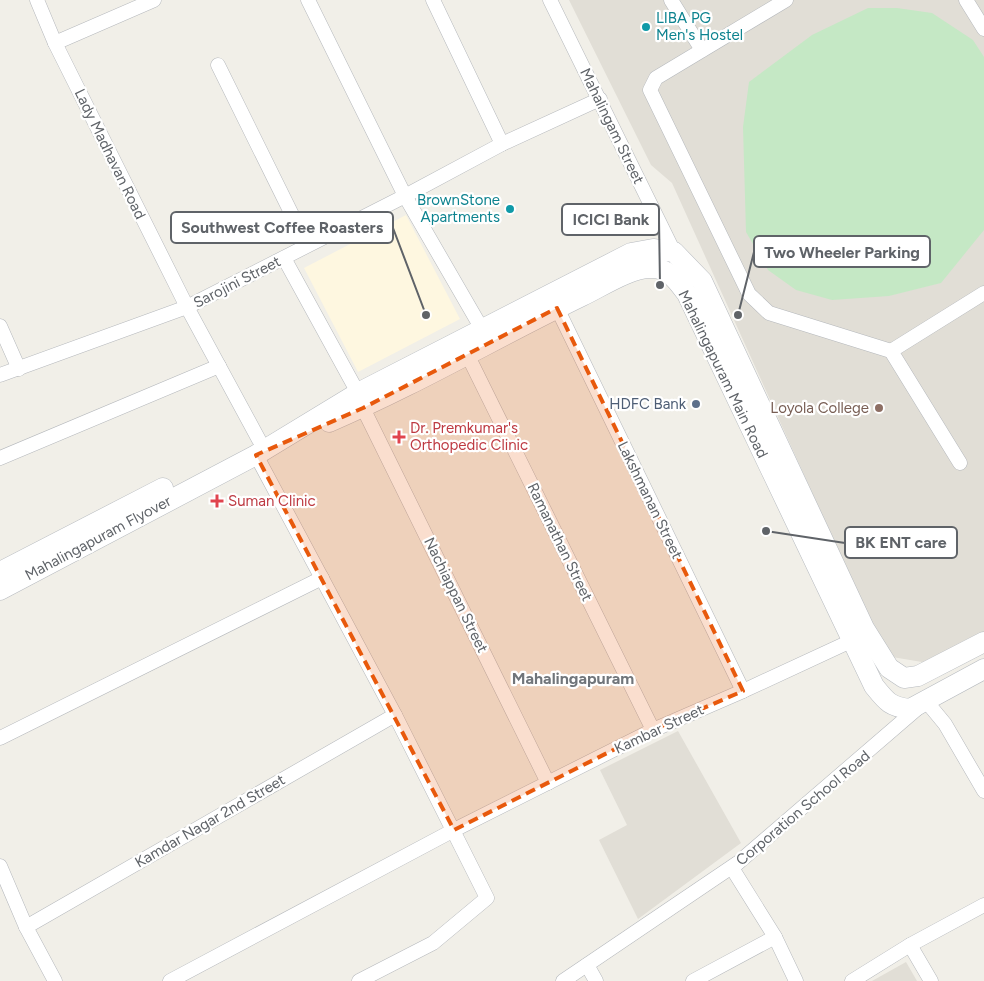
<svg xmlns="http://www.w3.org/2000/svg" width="984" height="981" font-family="Figtree,sans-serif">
<rect width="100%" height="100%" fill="#f1efe8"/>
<polygon fill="#fef7e0" points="406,215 460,319 358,372 304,268"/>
<g fill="#e1ded6">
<polygon points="569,0 984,0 984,634 928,663 886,656 672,183 651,165"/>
<polygon points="678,731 741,843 638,919 599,840 627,825 600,770"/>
<polygon points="906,962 917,981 872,981"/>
</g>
<polygon fill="#c5e8c5" points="868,8 897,8 932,13 973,40 984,57 984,230 941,283 889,296 832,300 796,290 768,270 746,232 743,127 749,82 812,35"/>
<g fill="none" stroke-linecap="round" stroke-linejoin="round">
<g stroke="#b5b8bc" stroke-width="15">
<g id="street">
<polyline points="37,0 55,43 187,307 259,440"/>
<polyline points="308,0 405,196 486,336"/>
<polyline points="433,0 502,144"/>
<polyline points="550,0 674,252"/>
<polyline points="671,0 702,50"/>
<polyline points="786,0 656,78 650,90 749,294 769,313 891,351"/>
<polyline points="966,0 984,29"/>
<polyline points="55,43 154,0"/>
<polyline points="218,65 307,245"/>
<polyline points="284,258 358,393"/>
<polyline points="557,308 743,691"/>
<polyline points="0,326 19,369"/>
<polyline points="467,354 653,730"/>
<polyline points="0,375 187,307 405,196 502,144 600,99"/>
<polyline points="363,408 548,783"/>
<polyline points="256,455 395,715 487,898 433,943 359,981"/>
<polyline points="0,458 219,366"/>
<polyline points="960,463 891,351 984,293"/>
<polyline points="0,738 322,578"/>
<polyline points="0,866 26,927 55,981"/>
<polyline points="26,927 395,715"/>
<polyline points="910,945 931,981"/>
<polyline points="587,965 596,981"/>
<polyline points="170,981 454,830 653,730 743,691 851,641 858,635"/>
<polyline points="563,981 736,864"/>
<polyline points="693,981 775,937"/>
<polyline points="796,981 775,937 732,868 926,701 945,724 984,791"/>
<polyline points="852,981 910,945 984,905"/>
</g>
</g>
<g stroke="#b6babf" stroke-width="21">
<g id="secondary">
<path d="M329,422C416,385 497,337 582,296C601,287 631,267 652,268C669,268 678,282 687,294L874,686C886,701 890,707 910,709L984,669"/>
<polyline points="0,572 163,488"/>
<polyline points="0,590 256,455 358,393 631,253 653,249 674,252 702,281 864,628 889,668 904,678 918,676 984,642"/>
</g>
</g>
<use href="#street" stroke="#fff" stroke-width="14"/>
<use href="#secondary" stroke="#fff" stroke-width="20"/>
</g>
<path fill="#e8590c" fill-opacity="0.2" stroke="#e8590c" stroke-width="4" stroke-dasharray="10 6" stroke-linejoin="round" d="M557,308L743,691L653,730L454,830L256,455L363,408Z"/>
<g fill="#0f9aa8" stroke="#fff" stroke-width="2">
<circle cx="646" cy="27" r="5"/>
<circle cx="510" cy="209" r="5"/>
</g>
<circle fill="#5c6f8a" stroke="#fff" stroke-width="2" cx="696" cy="404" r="5"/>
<circle fill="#8d6e63" stroke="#fff" stroke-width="2" cx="879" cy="408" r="5"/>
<g fill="#e0444e" stroke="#fff" stroke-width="2">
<path d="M396.5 429.5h5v5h5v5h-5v5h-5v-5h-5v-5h5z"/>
<path d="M214.5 493.5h5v5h5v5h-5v5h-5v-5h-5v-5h5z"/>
</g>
<g text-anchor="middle" stroke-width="4.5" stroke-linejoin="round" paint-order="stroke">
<g font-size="15" fill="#0d838f" stroke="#fff" text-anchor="start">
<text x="656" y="23">LIBA PG<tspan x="656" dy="17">Men's Hostel</tspan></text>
<text x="500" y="205" text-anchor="end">BrownStone<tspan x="500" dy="17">Apartments</tspan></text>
</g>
<g font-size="15" fill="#5f6368" stroke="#fff">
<text transform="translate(612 126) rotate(64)" y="5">Mahalingam Street</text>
<text transform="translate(110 154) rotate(64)" y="5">Lady Madhavan Road</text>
<text transform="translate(237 282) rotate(-27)" y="5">Sarojini Street</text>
<text transform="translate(723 374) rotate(64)" y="5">Mahalingapuram Main Road</text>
<text transform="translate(650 500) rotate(64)" y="5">Lakshmanan Street</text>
<text transform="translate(98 538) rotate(-28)" y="5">Mahalingapuram Flyover</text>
<text transform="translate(560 542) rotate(64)" y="5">Ramanathan Street</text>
<text transform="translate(456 595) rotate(64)" y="5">Nachiappan Street</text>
<text transform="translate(659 729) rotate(-25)" y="5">Kambar Street</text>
<text transform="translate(803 808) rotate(-40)" y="5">Corporation School Road</text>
<text transform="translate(210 821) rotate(-30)" y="5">Kamdar Nagar 2nd Street</text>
</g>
<g font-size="15" fill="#4e5e75" stroke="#fff" text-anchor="end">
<text x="686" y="409">HDFC Bank</text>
</g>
<g font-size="15" fill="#785e54" stroke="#fff" text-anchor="end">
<text x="869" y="413">Loyola College</text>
</g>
<g font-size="15" fill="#be3a42" stroke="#fff" text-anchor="start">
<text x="410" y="433">Dr. Premkumar's<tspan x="410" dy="17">Orthopedic Clinic</tspan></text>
<text x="228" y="506">Suman Clinic</text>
</g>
<g font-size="16" font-weight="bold" fill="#70757a" stroke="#fff">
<text x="573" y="684">Mahalingapuram</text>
</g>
</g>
<path fill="none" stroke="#5f6368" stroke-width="2" d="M660 285L659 219M426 315L393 228M738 315L754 252M766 531L845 543"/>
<g fill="#5f6368" stroke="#fff" stroke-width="2">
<circle cx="660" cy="285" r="5"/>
<circle cx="426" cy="315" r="5"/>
<circle cx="738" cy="315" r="5"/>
<circle cx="766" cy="531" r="5"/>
</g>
<g fill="#fff" stroke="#5f6368" stroke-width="2">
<rect x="562" y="204" width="97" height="31" rx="5"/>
<rect x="171" y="212" width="222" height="31" rx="5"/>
<rect x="754" y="236" width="176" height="31" rx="5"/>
<rect x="845" y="527" width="112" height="31" rx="5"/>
</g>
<g font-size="16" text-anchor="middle" font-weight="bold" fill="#5f6368">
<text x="611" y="225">ICICI Bank</text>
<text x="282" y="233">Southwest Coffee Roasters</text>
<text x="842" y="258">Two Wheeler Parking</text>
<text x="901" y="548">BK ENT care</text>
</g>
</svg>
